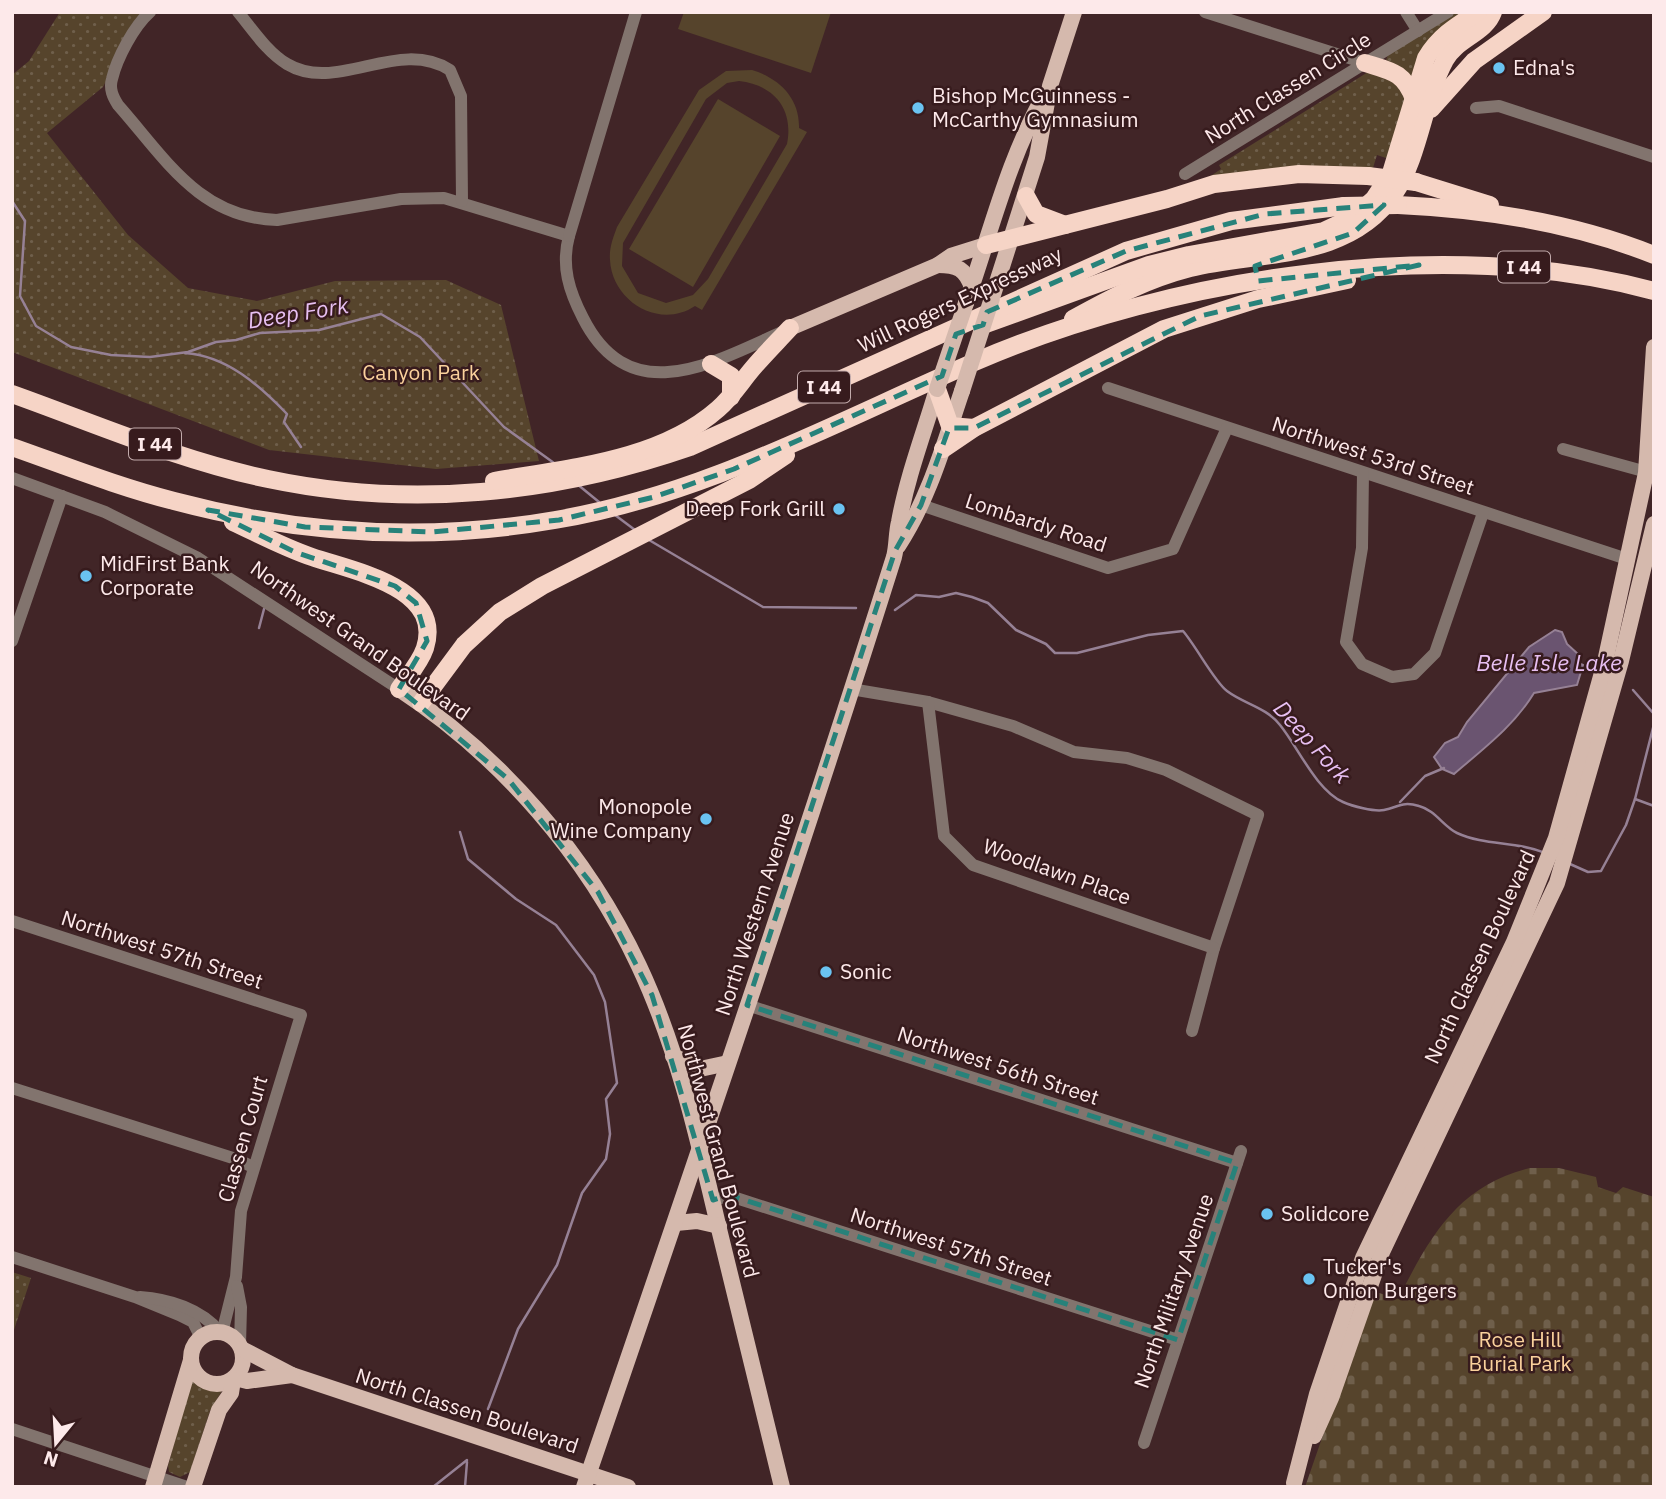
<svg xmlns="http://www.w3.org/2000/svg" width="1666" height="1499" font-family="'IBM Plex Sans',sans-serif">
<defs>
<pattern id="green-dots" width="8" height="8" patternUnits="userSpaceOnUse" patternTransform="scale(1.75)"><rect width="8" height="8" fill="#56442c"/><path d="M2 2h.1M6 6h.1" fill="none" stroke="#6f5f4b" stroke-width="1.8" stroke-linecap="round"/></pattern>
<pattern id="cemetery-stones" width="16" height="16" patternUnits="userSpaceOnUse" patternTransform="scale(1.75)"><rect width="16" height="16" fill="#56442c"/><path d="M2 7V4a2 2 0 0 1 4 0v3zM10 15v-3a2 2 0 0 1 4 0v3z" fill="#6f5f4b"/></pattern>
</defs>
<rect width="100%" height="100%" fill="#412527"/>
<g fill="url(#green-dots)">
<polygon points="60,12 142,12 103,87 47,133 128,235 188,288 257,301 335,281 446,280 501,305 539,461 436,469 269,450 12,352 12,75 29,61"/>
<polygon points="1455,12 1464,12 1413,78 1386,60 1388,55"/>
<polygon points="1368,72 1394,79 1407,94 1389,159 1377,155 1372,171 1199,184 1221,169 1219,165"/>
<polygon points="12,1272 31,1278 12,1336"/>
<polygon points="192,1376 208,1388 223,1389 210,1411 190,1472 180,1477 169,1472 168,1466"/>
</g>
<path fill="url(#cemetery-stones)" d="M1530,1168H1559L1596,1177L1598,1187L1616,1193L1623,1187L1654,1197V1487H1305L1373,1291L1398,1299C1430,1237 1457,1186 1530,1168Z"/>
<g fill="#56442c" fill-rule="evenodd">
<polygon points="684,12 831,12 811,73 678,29"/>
<path d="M752,70C779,78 800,98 799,128L807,132L702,310L695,306C659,330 612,301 610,260C609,248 613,238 617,227L699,90L726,71ZM739,81C774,85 794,109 787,144L708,279L693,295L666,303L638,293L622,266L623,243L706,99L727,83Z"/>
<polygon points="718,99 780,136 693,287 629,249"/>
</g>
<path fill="#6a5470" stroke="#968195" stroke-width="2" d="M1555,630L1562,632L1567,644L1579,655V663L1583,665L1577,685L1534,693C1514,726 1483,749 1454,774L1442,769L1434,757L1445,743L1458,737L1467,722L1529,647Z"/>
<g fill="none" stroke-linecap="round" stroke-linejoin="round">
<g stroke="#968195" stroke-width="2.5">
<polyline points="12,201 25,221 20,296 36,326 71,347 111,355 150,357 188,352 216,342 236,340 260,333 319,330 381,314 420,337 504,427 554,463"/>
<path d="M185,353C227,356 259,385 287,414L284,422L301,447"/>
<polyline points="577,484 599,502"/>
<polyline points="615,515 635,530"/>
<polyline points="649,540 763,607 856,608"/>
<path d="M895,610L916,595L939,597L956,593L972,597L988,603L1016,630L1046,644L1055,653H1077L1148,635L1183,631C1196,646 1214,681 1227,691C1244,704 1266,707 1280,725C1298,747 1316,790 1343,802C1352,806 1374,812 1384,810C1399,807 1402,801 1419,806C1435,810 1444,827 1457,833C1485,846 1517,841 1545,853"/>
<polyline points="259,628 264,609"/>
<polyline points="1633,690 1654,714"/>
<polyline points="1635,799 1654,724"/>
<polyline points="1400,802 1425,776 1444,768"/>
<polyline points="460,832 468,859 516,899 556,925 594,975 605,1002 617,1083 606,1099 610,1134 606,1159 582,1193 557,1265 518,1329 488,1409"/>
<polyline points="1570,864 1588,872 1601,871 1626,825 1635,799 1654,806"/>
<polyline points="433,1487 467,1460"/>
<polyline points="465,1487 467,1462"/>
</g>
<g stroke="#82746e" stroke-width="12">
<path d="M150,12C134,26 117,58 112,79C109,89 113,97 118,105C165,158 199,218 277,220L401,199L444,198L569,236C561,266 569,291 583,318C630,411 712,363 782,332"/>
<path d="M238,12C253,30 267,52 287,64C337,94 398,37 450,70L461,96L462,201"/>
<polyline points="1205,12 1365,63"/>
<polyline points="1406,12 1418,31"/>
<polyline points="1476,108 1499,106 1654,157"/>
<polyline points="1185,174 1448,12"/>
<polyline points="569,236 636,12"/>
<polyline points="1108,388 1627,559"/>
<polyline points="1563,449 1654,474"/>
<polyline points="1363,473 1362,548 1346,642 1362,664 1392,677 1414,674 1435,653 1483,513"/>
<polyline points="12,478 105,512 198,558 399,689"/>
<polyline points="921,505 1108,568 1173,549 1227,428"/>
<polyline points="12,641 62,496"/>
<polyline points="851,689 928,702 1013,726 1074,752 1127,758 1166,770 1258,815 1214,948 1192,1031"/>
<polyline points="928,702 944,836 973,865 1214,948"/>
<polyline points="12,921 301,1015 241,1211 236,1277 222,1333"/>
<polyline points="747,1005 1237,1163"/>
<polyline points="12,1088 236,1159 253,1167"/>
<polyline points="713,1200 730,1196 1178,1340"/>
<polyline points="12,1257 135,1297 179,1315 193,1322 201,1338"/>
<polyline points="237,1286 241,1307 240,1345"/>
<path d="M140,1297C169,1299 201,1309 220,1332"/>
<polyline points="12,1429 187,1487"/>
<polyline points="1144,1443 1241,1151"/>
</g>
<g stroke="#d5b9ad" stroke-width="16">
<path d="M938,265C958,265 965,269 972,287"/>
<polyline points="992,298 1037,157 1050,86 1074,12"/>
<path d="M966,303C991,232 1008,159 1045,94"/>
<polyline points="790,328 938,265 951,256 986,245"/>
<path d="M898,546C929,499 944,444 962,391"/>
<path d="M399,689C501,756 587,855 639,966C678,1049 698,1140 719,1229C740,1315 761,1401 782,1487"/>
<polyline points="673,1056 700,1069 728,1063"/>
<polyline points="676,1223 697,1221 719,1226"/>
<circle cx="217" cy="1358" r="26"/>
<polyline points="242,1349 292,1375 628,1487"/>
<polyline points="235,1378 247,1381 292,1375"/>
<polyline points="1314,1436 1331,1398 1382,1252 1557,883 1621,661 1654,524"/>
<polyline points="1294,1483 1317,1394 1363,1258 1514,942 1556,838 1605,662 1646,473 1654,347"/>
<polyline points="153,1487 191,1360"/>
<polyline points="193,1487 219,1410 231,1393 233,1380"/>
<path d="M584,1487C690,1178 796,868 894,557C897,546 896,534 899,522C907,477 924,433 937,389"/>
</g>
<g stroke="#f6d4c6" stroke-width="18">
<path d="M1365,63C1391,71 1404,72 1414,99"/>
<polyline points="1431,109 1474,61 1543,12"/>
<polyline points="1416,182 1490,205"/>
<polyline points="1026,196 1036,214 1065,225"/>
<path d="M1398,205C1485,209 1572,222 1654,255"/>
<polyline points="986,245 1167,199 1214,184 1299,174 1368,176"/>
<path d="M1073,319C1111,298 1147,279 1190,268C1260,251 1348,261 1394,194C1420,155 1423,101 1445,60C1456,39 1486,33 1493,12"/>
<path d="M983,325L1149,265L1189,255L1324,231L1354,217L1374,199L1391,173L1426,58C1439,36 1456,26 1478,12"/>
<polyline points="711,364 731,376 731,397"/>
<polyline points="937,389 950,426 974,428"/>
<path d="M12,394C96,424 181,461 268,479C410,509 554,494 690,447L1126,251L1231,221L1344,206"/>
<path d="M12,447C66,466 119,487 174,501C298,534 428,542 555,520C705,495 839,420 977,361C1173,277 1446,234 1654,291"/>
<polyline points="943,449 974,428 1164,329 1258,299 1347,280"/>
<path d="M494,481C568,468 659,461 718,409C732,397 741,382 753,368C765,354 778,341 790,328"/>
<path d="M233,522C259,534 285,548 312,557C352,571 444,587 425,648C420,663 408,676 399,689"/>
<polyline points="421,703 464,645 500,612 542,586 749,480 786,455"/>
</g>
<g stroke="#d5b9ad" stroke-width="16">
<polyline points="937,389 966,303"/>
<polyline points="962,391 992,298"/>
</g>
<g stroke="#f6d4c6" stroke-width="18">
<polyline points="1368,176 1416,182"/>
<polyline points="1344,206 1398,205"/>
</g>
</g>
<path fill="none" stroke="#27827a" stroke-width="5" stroke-dasharray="14 9" stroke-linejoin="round" d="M1384,205L1353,233L1255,266L1258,281L1419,265L1200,316L974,428H949L921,505L895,551L747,1005L1237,1163L1178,1340L729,1195L713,1200L652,995L598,892L508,779L399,689L427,641L416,603L395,586L295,552L208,510L305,527L432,532L559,520L654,497L734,469L942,376L956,334L983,325L987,312L1126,251L1265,214Z"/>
<g fill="#6ac3f1" stroke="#371b1d" stroke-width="2.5">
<circle cx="1499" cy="68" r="7"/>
<circle cx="918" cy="108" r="7"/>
<circle cx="839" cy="509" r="7"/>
<circle cx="86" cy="576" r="7"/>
<circle cx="706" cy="819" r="7"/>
<circle cx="826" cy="972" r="7"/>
<circle cx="1267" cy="1214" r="7"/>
<circle cx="1309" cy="1279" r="7"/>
</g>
<g text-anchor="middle" stroke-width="5" stroke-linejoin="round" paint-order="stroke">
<g fill="#371b1d" stroke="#c2abac" stroke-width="2">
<rect x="1498" y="251.5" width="52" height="31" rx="5"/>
<rect x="798" y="371.5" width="52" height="31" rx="5"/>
<rect x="129" y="428.5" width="52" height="31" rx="5"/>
</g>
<g font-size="19" font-weight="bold" fill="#fde9ea">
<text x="1524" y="274">I 44</text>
<text x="824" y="394">I 44</text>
<text x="155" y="451">I 44</text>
</g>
<g font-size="21" fill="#fde9ea" stroke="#371b1d" text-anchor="start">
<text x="1513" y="75">Edna's</text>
<text x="932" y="103">Bishop McGuinness -<tspan x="932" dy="24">McCarthy Gymnasium</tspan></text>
<text x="825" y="516" text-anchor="end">Deep Fork Grill</text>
<text x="100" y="571">MidFirst Bank<tspan x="100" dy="24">Corporate</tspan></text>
<text x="692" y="814" text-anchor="end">Monopole<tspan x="692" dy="24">Wine Company</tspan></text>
<text x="840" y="979">Sonic</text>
<text x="1281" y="1221">Solidcore</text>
<text x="1323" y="1274">Tucker's<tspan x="1323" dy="24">Onion Burgers</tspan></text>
</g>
<g font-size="21" fill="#fde9ea" stroke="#371b1d">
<text transform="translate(1288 88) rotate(-32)" y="7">North Classen Circle</text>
<text transform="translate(960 300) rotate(-25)" y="7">Will Rogers Expressway</text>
<text transform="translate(1373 456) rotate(18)" y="7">Northwest 53rd Street</text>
<text transform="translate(1036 523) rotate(18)" y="7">Lombardy Road</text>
<text transform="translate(360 641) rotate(35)" y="7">Northwest Grand Boulevard</text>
<text transform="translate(1057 872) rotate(20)" y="7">Woodlawn Place</text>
<text transform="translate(755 914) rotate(-72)" y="7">North Western Avenue</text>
<text transform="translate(162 950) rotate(18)" y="7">Northwest 57th Street</text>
<text transform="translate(1480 957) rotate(-65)" y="7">North Classen Boulevard</text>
<text transform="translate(998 1066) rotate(18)" y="7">Northwest 56th Street</text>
<text transform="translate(243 1139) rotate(-74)" y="7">Classen Court</text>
<text transform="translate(718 1151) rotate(75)" y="7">Northwest Grand Boulevard</text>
<text transform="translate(951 1247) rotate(18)" y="7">Northwest 57th Street</text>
<text transform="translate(1174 1291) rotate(-71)" y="7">North Military Avenue</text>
<text transform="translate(467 1411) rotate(18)" y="7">North Classen Boulevard</text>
</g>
<g font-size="21" fill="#fad19c" stroke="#371b1d">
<text x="421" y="380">Canyon Park</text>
<text x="1520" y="1347">Rose Hill<tspan x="1520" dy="24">Burial Park</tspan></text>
</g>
<g font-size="23" font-style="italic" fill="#e7bff2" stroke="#371b1d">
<text transform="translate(298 313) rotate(-9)" y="8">Deep Fork</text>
<text x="1549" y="671">Belle Isle Lake</text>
<text transform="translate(1312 742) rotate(48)" y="8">Deep Fork</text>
</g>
</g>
<rect width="1666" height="1499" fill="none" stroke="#fde9ea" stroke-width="28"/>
<g transform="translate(56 1443) rotate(198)" stroke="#371b1d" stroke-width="5" paint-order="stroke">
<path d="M0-5L12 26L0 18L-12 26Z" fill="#fde9ea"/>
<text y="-10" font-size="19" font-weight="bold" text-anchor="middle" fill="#fde9ea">N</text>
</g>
</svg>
